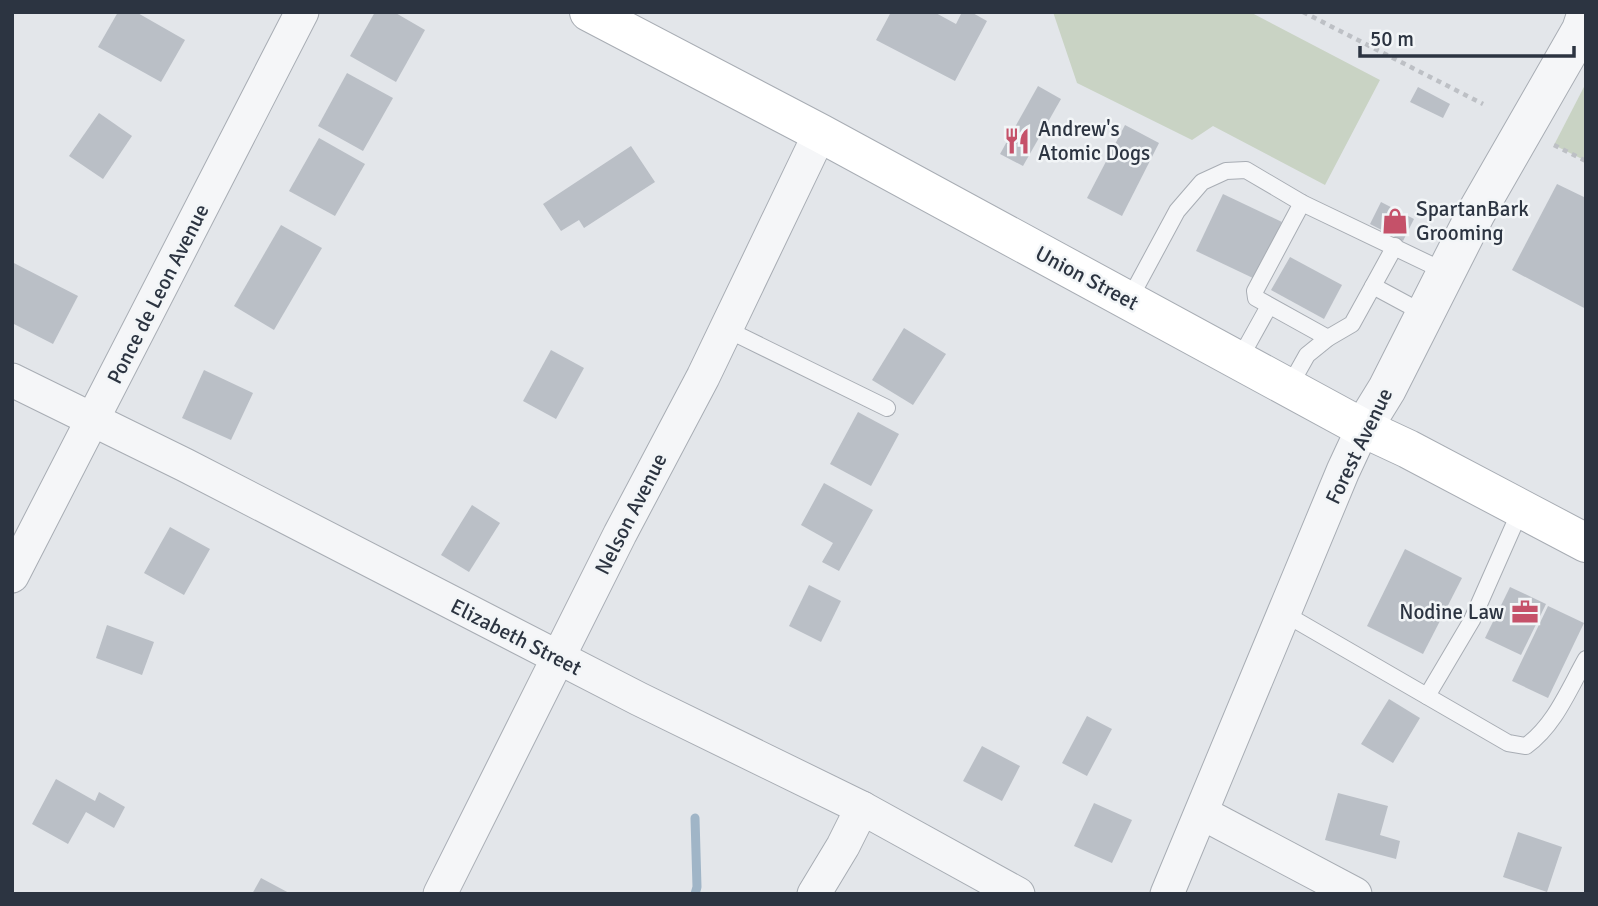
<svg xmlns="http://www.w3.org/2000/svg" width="1598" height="906" font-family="Signika,sans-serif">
<rect width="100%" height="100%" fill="#e3e6ea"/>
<g fill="#c9d3c4">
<polygon points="1053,12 1250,12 1380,80 1325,185 1213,126 1192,140 1077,83"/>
<polygon points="1586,83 1586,161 1554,145"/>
</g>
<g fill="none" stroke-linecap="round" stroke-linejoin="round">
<polyline stroke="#a0b5c7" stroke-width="9" points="695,894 697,887 695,818"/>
</g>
<g fill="#babfc6">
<polygon points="118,12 136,12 185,40 161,82 98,47"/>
<polygon points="375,12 394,12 425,30 396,82 350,56"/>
<polygon points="891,12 934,12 956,24 962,12 971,12 987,21 955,81 876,40"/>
<polygon points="347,73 393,98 363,151 318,126"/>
<polygon points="1038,86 1061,99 1023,166 1000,154"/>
<polygon points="1418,87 1450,104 1443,118 1410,102"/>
<polygon points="99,113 132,136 103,179 69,156"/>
<polygon points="1125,125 1159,143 1122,216 1087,198"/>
<polygon points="319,138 365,164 335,216 289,191"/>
<polygon points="631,146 655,182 584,228 579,220 561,231 543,204"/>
<polygon points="1557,184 1586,198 1586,309 1512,270"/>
<polygon points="1223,194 1282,222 1255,279 1196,251"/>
<polygon points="1381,202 1414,219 1403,241 1370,224"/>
<polygon points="281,225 322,248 274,330 234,306"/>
<polygon points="1290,257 1342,285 1324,319 1271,290"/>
<polygon points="12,262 78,296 53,344 12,323"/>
<polygon points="904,328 946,354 913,405 872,380"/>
<polygon points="551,350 584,368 556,419 523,401"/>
<polygon points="204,370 253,393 231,440 182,418"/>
<polygon points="858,412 899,434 871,486 830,464"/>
<polygon points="824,483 873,510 839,571 822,562 833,543 801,525"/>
<polygon points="472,505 500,523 469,572 441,555"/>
<polygon points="170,527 210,549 184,595 144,573"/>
<polygon points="1405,549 1462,578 1423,654 1367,626"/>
<polygon points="809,585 841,601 821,642 789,626"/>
<polygon points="1510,587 1546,604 1521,655 1485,638"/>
<polygon points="1548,606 1584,623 1548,698 1512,681"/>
<polygon points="107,625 154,642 142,675 96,658"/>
<polygon points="1389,699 1420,718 1393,763 1361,744"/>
<polygon points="1087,716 1112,729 1087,776 1062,763"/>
<polygon points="982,746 1020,766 1002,801 963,781"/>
<polygon points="56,779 95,801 99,792 125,807 114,828 86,812 68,844 32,824"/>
<polygon points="1338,793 1388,806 1380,835 1400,841 1396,859 1325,840"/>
<polygon points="1094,803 1132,820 1112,863 1074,846"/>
<polygon points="1518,832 1562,847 1547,892 1503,877"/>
<polygon points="261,878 291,894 252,894"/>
</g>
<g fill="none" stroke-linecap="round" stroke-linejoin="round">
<g stroke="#a8adb4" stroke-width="18">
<g id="service">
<polyline points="1302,203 1255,291 1256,298 1328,338"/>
<polyline points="1373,286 1395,246"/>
<polyline points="1129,300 1177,211 1202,182 1226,171 1246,170 1302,203 1446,272"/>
<polyline points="726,329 887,408"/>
<polyline points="1239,360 1269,306"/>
<polyline points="1289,387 1307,355 1328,338 1352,324 1373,286 1425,314"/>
<path d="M1285,614L1508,743L1526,746C1555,725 1569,689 1586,659"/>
<polyline points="1427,696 1472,620 1521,509"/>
</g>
</g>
<g stroke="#a8adb4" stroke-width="35">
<g id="minor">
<polyline points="12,380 185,465 639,699 862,808 1018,894"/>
<polyline points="12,576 302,12"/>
<polyline points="1202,813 1355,894"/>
<polyline points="440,894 620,534 703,377 820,133"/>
<polyline points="814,894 843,846 862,808"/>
<polyline points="1167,894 1343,471 1363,428"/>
</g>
</g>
<g stroke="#a8adb4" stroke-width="40">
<polyline id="tertiary" points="1363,428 1387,389 1476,213 1581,30 1586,15"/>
</g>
<g stroke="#a8adb4" stroke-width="40">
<polyline id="secondary" points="589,12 820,133 1363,428 1408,449 1586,543"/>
</g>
<g stroke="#bdc0c5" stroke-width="4.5" stroke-dasharray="5 5" stroke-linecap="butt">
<polyline points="1303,12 1483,104"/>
<polyline points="1554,145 1586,161"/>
</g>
<use href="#service" stroke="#f5f6f8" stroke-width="16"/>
<use href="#minor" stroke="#f5f6f8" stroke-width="33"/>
<use href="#tertiary" stroke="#f5f6f8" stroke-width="38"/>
<use href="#secondary" stroke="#fff" stroke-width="38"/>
</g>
<defs>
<g id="restaurant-bare" transform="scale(2.1)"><path d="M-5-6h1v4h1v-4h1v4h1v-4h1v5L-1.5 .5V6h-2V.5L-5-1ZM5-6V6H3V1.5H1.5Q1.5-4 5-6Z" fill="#c55169" stroke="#f2f5f7" stroke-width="2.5" paint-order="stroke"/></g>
<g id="shop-bare" transform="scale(2.1)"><path d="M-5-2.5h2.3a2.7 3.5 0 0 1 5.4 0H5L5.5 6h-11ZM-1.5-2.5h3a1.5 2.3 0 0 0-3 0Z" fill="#c55169" stroke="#f2f5f7" stroke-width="2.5" paint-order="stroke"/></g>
<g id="office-bare" transform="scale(2.1)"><path d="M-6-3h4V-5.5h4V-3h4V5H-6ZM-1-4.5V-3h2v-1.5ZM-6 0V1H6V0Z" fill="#c55169" stroke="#f2f5f7" stroke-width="2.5" paint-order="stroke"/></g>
</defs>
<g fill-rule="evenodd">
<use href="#restaurant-bare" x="1017" y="141"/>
<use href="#shop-bare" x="1395" y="221"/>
<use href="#office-bare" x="1525" y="612"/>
</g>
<g text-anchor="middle" stroke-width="5" stroke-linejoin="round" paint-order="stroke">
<g font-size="21" fill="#2c3441" stroke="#f2f5f7" text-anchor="start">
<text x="1038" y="136">Andrew's<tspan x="1038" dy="24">Atomic Dogs</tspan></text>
<text x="1416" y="216">SpartanBark<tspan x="1416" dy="24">Grooming</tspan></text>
<text x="1504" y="619" text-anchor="end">Nodine Law</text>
</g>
<g font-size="21" fill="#2c3441" stroke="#f2f5f7">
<text transform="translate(1087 278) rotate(28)" y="7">Union Street</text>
<text transform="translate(158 294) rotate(-63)" y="7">Ponce de Leon Avenue</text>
<text transform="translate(1359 446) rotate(-64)" y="7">Forest Avenue</text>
<text transform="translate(631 514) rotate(-63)" y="7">Nelson Avenue</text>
<text transform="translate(516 637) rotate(27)" y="7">Elizabeth Street</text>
</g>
</g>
<rect width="1598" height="906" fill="none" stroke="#2c3441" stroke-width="28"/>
<path d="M1360 46v10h214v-10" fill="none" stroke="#2c3441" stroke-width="3.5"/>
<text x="1370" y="46" font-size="21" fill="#2c3441" stroke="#f2f5f7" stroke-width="5" paint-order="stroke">50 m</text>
</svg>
